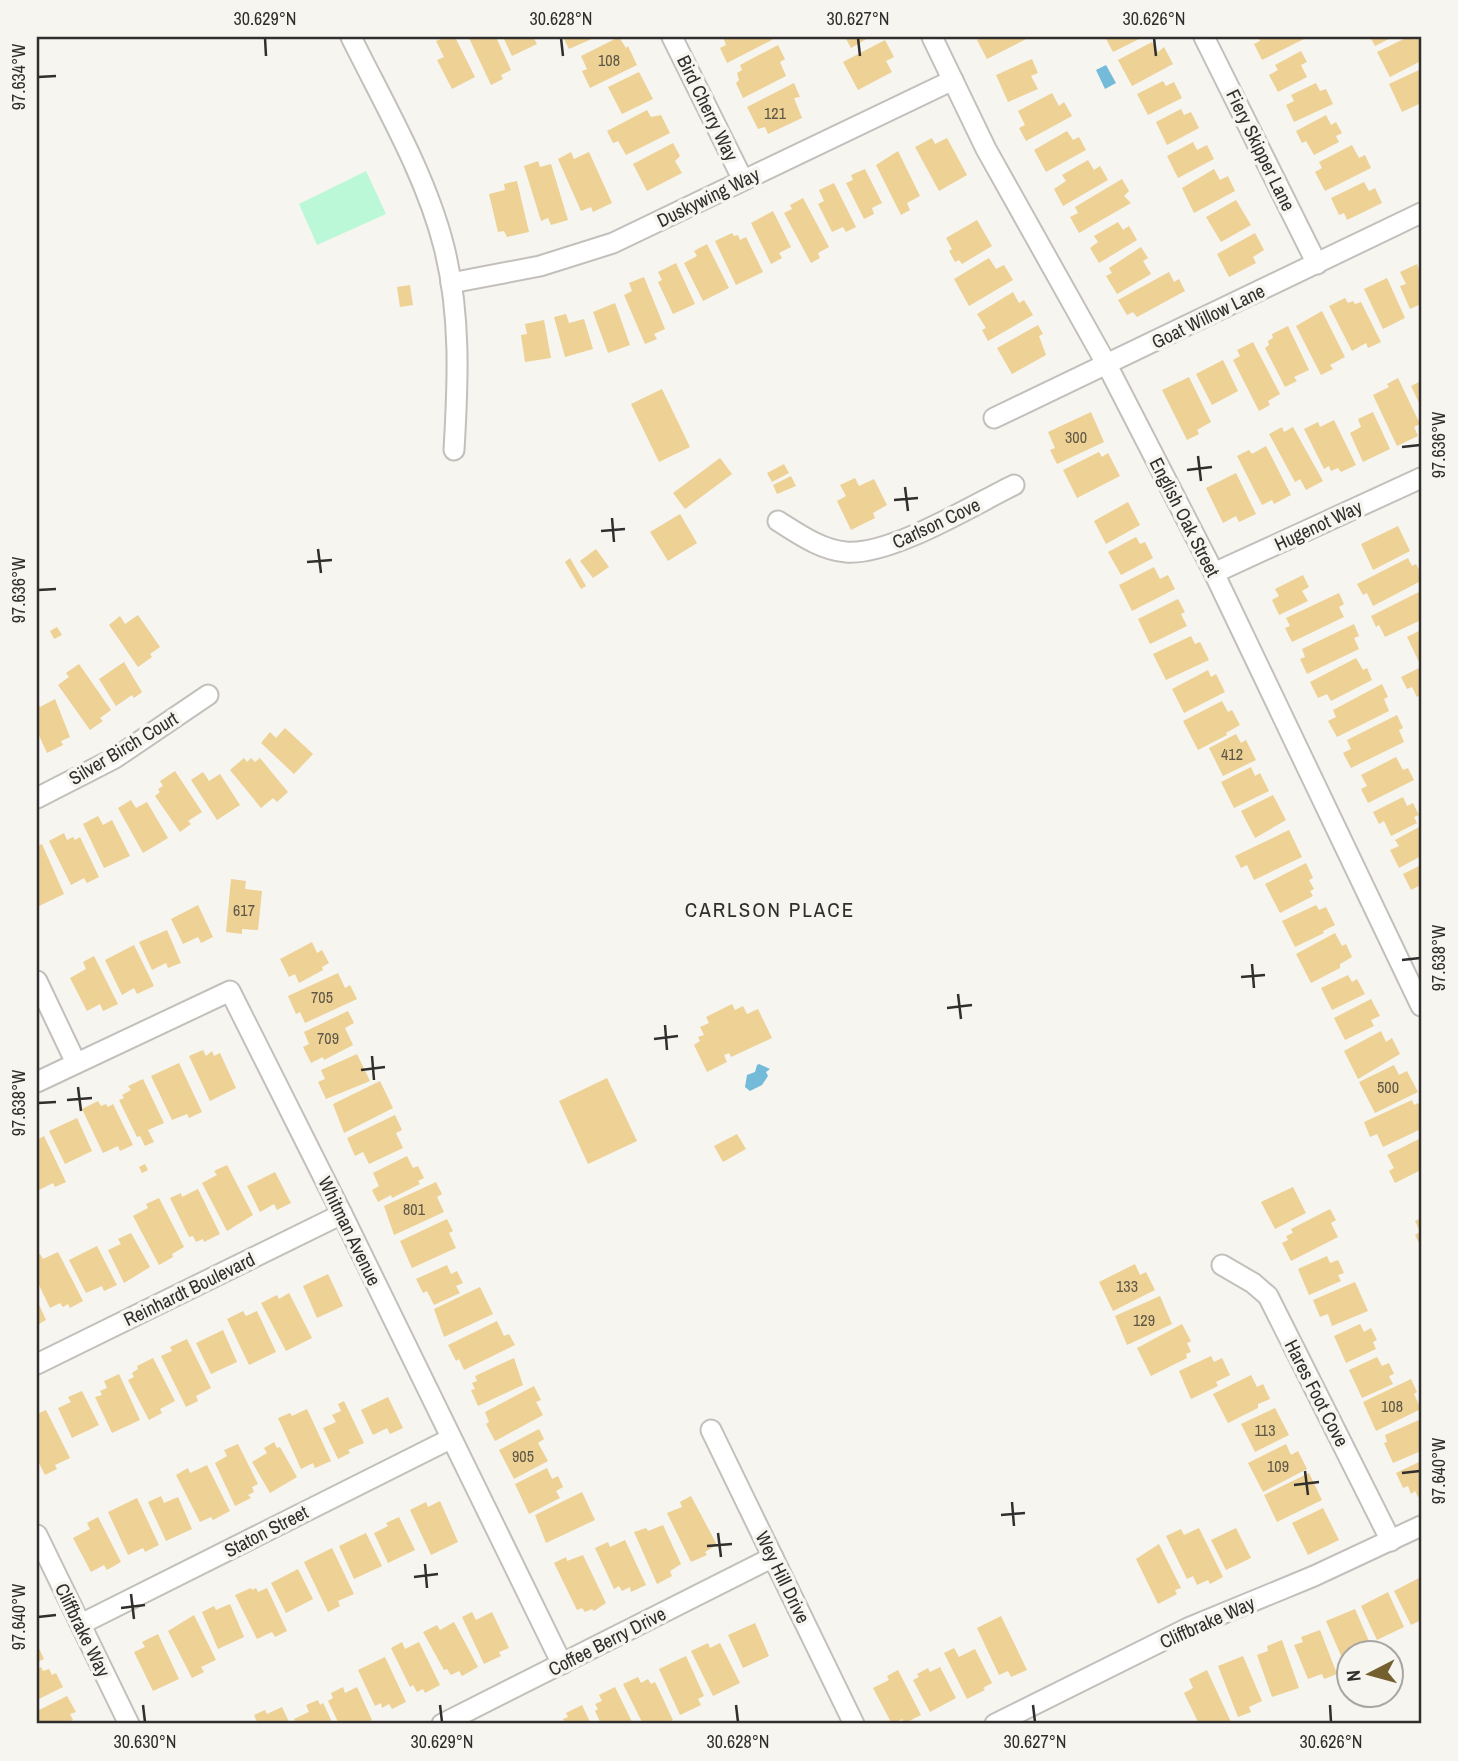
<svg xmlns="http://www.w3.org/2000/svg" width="1458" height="1761" font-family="'Archivo Narrow',sans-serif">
<rect width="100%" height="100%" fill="#f7f5f0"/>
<polygon fill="#bbf8d7" points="366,171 386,214 317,245 299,204"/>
<g fill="#74bad9">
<polygon points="1106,65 1116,83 1105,89 1096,70"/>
<polygon points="759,1064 770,1069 766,1072 768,1076 762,1085 750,1091 745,1087 747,1075 755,1072 757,1065"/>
</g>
<g fill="#edd195">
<polygon points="446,37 455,37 475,77 452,89 437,60 444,57 436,41"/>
<polygon points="471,37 496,37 511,70 501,75 503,79 491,85 469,38"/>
<polygon points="503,37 533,37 537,44 512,56"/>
<polygon points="563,37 596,37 569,49"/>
<polygon points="619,37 626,48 628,46 637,65 590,88 582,71 587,69 581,56"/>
<polygon points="723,37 770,37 772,40 727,63 720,48 726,45"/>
<polygon points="845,37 870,37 851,48"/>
<polygon points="984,37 1030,37 987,59 977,40"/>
<polygon points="1105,37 1143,37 1113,52"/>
<polygon points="1258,37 1308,37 1262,60 1254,44 1260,41"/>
<polygon points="1370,37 1393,37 1375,46"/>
<polygon points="1408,37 1412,37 1414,40 1418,37 1421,43 1421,61 1390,77 1377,52"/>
<polygon points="885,40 894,57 886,61 892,72 858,90 843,62"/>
<polygon points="1152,42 1158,52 1164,47 1173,64 1132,86 1118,60"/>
<polygon points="778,45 785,59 780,62 786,76 743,98 736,83 739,80 737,73 742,70 740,65"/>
<polygon points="1301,51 1307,62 1301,65 1307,77 1278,92 1269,75 1278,70 1275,65"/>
<polygon points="1032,59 1038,73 1031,76 1038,89 1008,102 996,75"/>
<polygon points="1421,69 1421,103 1402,112 1389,84"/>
<polygon points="639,72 653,99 622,114 608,87"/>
<polygon points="1163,81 1166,86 1174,82 1182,98 1148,115 1137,94"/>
<polygon points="794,83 800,97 794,98 802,118 768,134 765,127 758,129 747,107"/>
<polygon points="1316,83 1320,91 1326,89 1333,104 1294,122 1286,105 1294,101 1291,95"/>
<polygon points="1052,93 1059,106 1064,102 1072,116 1026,141 1019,128 1025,125 1018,111"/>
<polygon points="1181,109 1184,115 1191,112 1199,128 1167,145 1156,122"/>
<polygon points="647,110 651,117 661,115 670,133 626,155 618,141 613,143 607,131"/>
<polygon points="1326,115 1331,125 1336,122 1342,133 1336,136 1339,142 1314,155 1306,141 1302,143 1296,131"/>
<polygon points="1067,131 1073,140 1079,137 1086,150 1046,172 1034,150"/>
<polygon points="932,138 935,144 947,138 967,175 939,191 915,147"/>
<polygon points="1193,142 1197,150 1207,145 1214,159 1178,178 1167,156"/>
<polygon points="673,143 680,156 675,161 682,173 647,191 633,164"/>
<polygon points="1352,145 1359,158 1365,155 1371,168 1325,191 1315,172 1322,168 1319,162"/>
<polygon points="898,151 920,196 907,203 910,210 901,215 876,165"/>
<polygon points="571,152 574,159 589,152 612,203 593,212 591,207 581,211 558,159"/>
<polygon points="1088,160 1094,170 1100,166 1108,180 1063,206 1054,189 1066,181 1062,175"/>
<polygon points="538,161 540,167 551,164 568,220 551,225 548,218 541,221 524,166"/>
<polygon points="865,169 882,203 872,208 874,214 864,219 846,183 853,180 851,175"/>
<polygon points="1214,169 1220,180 1228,176 1235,191 1194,213 1182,188"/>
<polygon points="1122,179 1129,191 1124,196 1131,203 1079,233 1070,217 1078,213 1075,207"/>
<polygon points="517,181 529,232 507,237 504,231 498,232 489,194 505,190 504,184"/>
<polygon points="1364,182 1369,191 1375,188 1382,203 1347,220 1344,213 1339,215 1331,198"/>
<polygon points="834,183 856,227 846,232 843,227 832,232 818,204 824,201 819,190"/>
<polygon points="803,198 829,247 818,253 820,258 811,263 784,213 792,209 790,205"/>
<polygon points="1236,200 1251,225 1221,242 1206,217"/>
<polygon points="773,211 791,247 779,253 782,258 771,264 751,223"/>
<polygon points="977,220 992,246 962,264 959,260 955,262 949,251 952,249 946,238"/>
<polygon points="1118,222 1123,230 1129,226 1137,240 1099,263 1090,248 1098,242 1094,236"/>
<polygon points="732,233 734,236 738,235 740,240 746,237 763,272 736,285 715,241"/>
<polygon points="1255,233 1264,250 1253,257 1256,263 1229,277 1217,254"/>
<polygon points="707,244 729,288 703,301 684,263 697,256 694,251"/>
<polygon points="1141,247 1148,258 1143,261 1151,274 1117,294 1106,276 1112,273 1109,268"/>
<polygon points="989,258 996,269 1004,265 1013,280 969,306 954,279"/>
<polygon points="676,263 695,304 673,314 658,282 662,280 658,272"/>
<polygon points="1417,264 1421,274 1421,304 1410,309 1400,286 1406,284 1400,272"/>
<polygon points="1169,272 1174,282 1179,279 1185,291 1137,317 1133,312 1127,315 1118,300"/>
<polygon points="644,277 665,329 654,334 657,339 645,344 624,295 632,291 629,283"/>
<polygon points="1387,278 1405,318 1383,329 1364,289"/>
<polygon points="410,285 413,305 400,307 397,287"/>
<polygon points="1013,292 1019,303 1024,300 1033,315 988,341 982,330 986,328 977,314"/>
<polygon points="1345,298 1348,303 1353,301 1355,304 1361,302 1381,342 1368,348 1366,343 1352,351 1329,306"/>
<polygon points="615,303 630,345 608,353 593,312"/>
<polygon points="1322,311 1345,357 1330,365 1333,369 1321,375 1296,326"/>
<polygon points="566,314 569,323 584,319 593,349 565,357 554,317"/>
<polygon points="544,320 551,358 525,362 521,335 527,334 525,324"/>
<polygon points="1038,325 1043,334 1039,336 1046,355 1012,374 997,348"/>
<polygon points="1288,326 1309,370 1294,377 1297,381 1285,387 1265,348 1269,345 1268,341 1273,338 1272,334"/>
<polygon points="1253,342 1280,394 1268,401 1270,405 1259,411 1233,360 1240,356 1237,350"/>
<polygon points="1223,360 1238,391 1212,405 1196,374"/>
<polygon points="1189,377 1211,422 1197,430 1199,434 1187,440 1162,390"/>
<polygon points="1398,378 1420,424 1414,427 1418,436 1397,446 1373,395 1389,387 1387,384"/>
<polygon points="1421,381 1421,407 1411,386"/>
<polygon points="662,389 690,447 659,462 631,404"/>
<polygon points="1091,412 1104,442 1057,464 1050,450 1055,448 1048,432"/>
<polygon points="1373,412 1390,449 1363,462 1350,433 1361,427 1358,419"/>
<polygon points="1334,420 1356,465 1341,472 1338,468 1331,471 1329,466 1324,469 1304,429 1318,422 1320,427"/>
<polygon points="1282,427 1284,432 1293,427 1323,481 1306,490 1300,479 1295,482 1269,434"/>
<polygon points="1266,446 1291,495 1274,504 1272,500 1262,505 1237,456 1249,450 1252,454"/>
<polygon points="1099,452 1102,457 1108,453 1120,476 1077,498 1063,470"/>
<polygon points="720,458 732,474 685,509 673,493"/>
<polygon points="784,464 789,473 772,482 767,473"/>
<polygon points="1236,473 1256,514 1239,522 1236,516 1223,523 1206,488"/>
<polygon points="791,476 796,486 777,494 773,485"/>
<polygon points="855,478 859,486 874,479 887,505 873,513 875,518 851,530 837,501 846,496 840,485"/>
<polygon points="1128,502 1140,525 1106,544 1094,521"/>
<polygon points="680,514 697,543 668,561 650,532"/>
<polygon points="1398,526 1410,551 1373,570 1361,544"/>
<polygon points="1136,537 1140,544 1145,542 1153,558 1121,575 1108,552"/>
<polygon points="596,549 609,567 593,578 580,561"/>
<polygon points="570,558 586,586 581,589 565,562"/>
<polygon points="1408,558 1412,566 1416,564 1421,573 1421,581 1373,606 1367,593 1363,595 1357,584"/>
<polygon points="1154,567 1160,579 1168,575 1175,589 1132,611 1119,585"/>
<polygon points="1303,575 1309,587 1302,591 1308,601 1279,615 1272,600 1279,596 1275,589"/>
<polygon points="1421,591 1421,620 1385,637 1379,625 1376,627 1371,616"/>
<polygon points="1339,593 1344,604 1339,607 1344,617 1292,642 1285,628 1290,626 1286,618"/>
<polygon points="1178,599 1185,612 1181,614 1187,626 1150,644 1138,619"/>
<polygon points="138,615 160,647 150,654 152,657 138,667 109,625 120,616 125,624"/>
<polygon points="1354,624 1359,636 1354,638 1359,649 1307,674 1300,659 1305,657 1302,649"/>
<polygon points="57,627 62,635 54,639 50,631"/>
<polygon points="1421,630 1421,661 1419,662 1407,637"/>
<polygon points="1191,636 1195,644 1200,642 1209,660 1166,680 1153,654"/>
<polygon points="1356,658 1363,670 1367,668 1372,680 1331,701 1327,694 1318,698 1310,682"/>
<polygon points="124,662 142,692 134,698 132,695 116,706 99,679"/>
<polygon points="79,664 111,710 100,718 103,721 90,730 58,685 69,677 66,673"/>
<polygon points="1421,667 1421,695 1417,697 1412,687 1407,689 1401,677"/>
<polygon points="1208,670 1211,677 1216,674 1225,692 1184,713 1172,689"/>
<polygon points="1382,684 1388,697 1384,699 1389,711 1337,737 1328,721 1336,717 1333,710"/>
<polygon points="55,699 70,737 61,741 63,745 47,753 37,731 37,700 40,707"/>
<polygon points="1222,701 1228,712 1232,710 1240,725 1226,733 1227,735 1198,750 1183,721"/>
<polygon points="1397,715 1403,728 1399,730 1404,742 1351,768 1343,753 1351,749 1347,740"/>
<polygon points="285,728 313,754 294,774 261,743 270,732 276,738"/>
<polygon points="1236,734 1241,743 1246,740 1256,760 1223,776 1209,748"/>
<polygon points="1396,757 1403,770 1408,768 1414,780 1368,803 1361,789 1367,786 1361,775"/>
<polygon points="244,758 247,762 251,758 255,762 260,758 288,792 277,802 273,798 261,808 230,770"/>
<polygon points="1251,767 1255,776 1260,773 1269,791 1234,808 1221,782"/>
<polygon points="175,771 202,812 188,821 191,824 180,832 155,796 160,792 158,789 163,786 160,781"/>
<polygon points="203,772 209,781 220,774 240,805 217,820 191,780"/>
<polygon points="1273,795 1286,820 1255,838 1241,811"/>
<polygon points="1403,797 1407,806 1413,803 1419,815 1414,817 1417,823 1391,836 1384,821 1379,824 1373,812"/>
<polygon points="131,800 136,808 147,802 168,838 143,853 118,808"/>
<polygon points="98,816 103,825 112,820 130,856 104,868 83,824"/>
<polygon points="1421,826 1421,856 1399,868 1390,850 1399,846 1395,840"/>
<polygon points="1289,830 1302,857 1254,880 1247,865 1241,868 1235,856"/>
<polygon points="64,833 67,840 73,837 75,840 80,837 99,877 87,883 84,878 71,885 49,841"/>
<polygon points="42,844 64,894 37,907 37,846"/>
<polygon points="1306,863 1313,878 1309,880 1314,889 1310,891 1313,896 1280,913 1265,884"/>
<polygon points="1421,865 1421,885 1411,890 1403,874"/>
<polygon points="231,879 246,881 245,889 262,891 258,930 242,929 242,934 226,932"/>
<polygon points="198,905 213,937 201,943 198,937 183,944 171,919"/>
<polygon points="1316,905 1319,910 1326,907 1335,925 1323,931 1324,933 1295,947 1282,921"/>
<polygon points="167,930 181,963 168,968 166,963 152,970 139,942"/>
<polygon points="1335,933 1342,946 1346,944 1352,957 1340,964 1340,968 1311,983 1296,954"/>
<polygon points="312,942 317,953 322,950 329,963 322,967 323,970 299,983 295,974 289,977 280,959"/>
<polygon points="134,945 154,986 137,994 134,988 122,995 105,960"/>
<polygon points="94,956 118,1004 103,1011 100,1004 87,1011 70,978 86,969 83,962"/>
<polygon points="338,973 345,988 350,985 357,999 305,1023 300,1012 296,1014 288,996"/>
<polygon points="1348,975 1352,982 1357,979 1365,994 1332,1010 1321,988"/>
<polygon points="1371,999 1380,1016 1371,1020 1374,1026 1345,1040 1334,1018"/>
<polygon points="732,1004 735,1010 743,1006 747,1014 758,1009 772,1038 731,1057 729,1053 724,1055 727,1062 707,1072 694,1045 700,1041 698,1037 704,1035 700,1027 709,1023 706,1017"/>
<polygon points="348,1011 354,1023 345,1028 353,1045 324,1060 323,1057 311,1063 303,1047 309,1044 304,1032"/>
<polygon points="1381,1031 1386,1042 1392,1038 1400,1054 1358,1079 1344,1051"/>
<polygon points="203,1050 206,1056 212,1051 214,1056 220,1053 236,1088 210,1101 189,1056"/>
<polygon points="357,1054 370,1081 326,1099 318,1082 325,1079 321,1070"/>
<polygon points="179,1063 202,1112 189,1118 187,1114 172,1120 151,1076"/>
<polygon points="1394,1065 1399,1075 1407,1071 1418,1092 1375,1113 1359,1082"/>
<polygon points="607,1078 637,1141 588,1164 559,1101"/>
<polygon points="143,1079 164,1123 148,1130 154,1142 145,1146 140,1136 137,1137 119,1100 124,1098 122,1095 131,1090 128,1086"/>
<polygon points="380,1081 393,1108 344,1133 333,1104"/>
<polygon points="1412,1100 1414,1105 1418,1103 1421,1108 1421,1129 1383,1147 1377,1134 1370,1137 1364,1122"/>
<polygon points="98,1101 101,1106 106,1104 108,1107 113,1104 133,1145 120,1151 118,1146 103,1153 82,1109"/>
<polygon points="395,1115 402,1130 396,1133 403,1148 369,1164 363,1152 355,1156 347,1138"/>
<polygon points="77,1118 92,1151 65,1164 49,1131"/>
<polygon points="737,1134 746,1149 723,1162 714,1146"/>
<polygon points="44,1136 66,1182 55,1187 53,1183 37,1191 37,1140"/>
<polygon points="1421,1138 1421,1170 1395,1183 1389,1171 1394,1168 1387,1155"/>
<polygon points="407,1156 413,1168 418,1166 424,1178 418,1181 420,1184 392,1198 391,1195 378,1202 372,1190 379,1186 373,1173"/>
<polygon points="145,1164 148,1170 142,1173 139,1167"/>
<polygon points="227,1165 253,1215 227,1231 202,1183 217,1175 214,1171"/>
<polygon points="275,1172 291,1203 277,1210 274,1204 260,1212 247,1186"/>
<polygon points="436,1182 442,1194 437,1197 444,1212 394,1235 384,1206"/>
<polygon points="1293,1187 1306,1213 1275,1229 1261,1202"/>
<polygon points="198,1189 220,1234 204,1242 203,1239 196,1242 193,1236 189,1237 170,1198 181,1193 182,1197"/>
<polygon points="159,1198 184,1247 172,1254 173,1257 159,1265 133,1216 148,1208 146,1204"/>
<polygon points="1330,1209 1336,1220 1331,1223 1338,1237 1291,1261 1282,1243 1288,1240 1286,1236 1293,1233 1291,1229"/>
<polygon points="1421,1218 1421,1247 1415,1235 1420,1232 1415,1221"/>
<polygon points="447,1219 453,1231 449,1233 456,1248 412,1268 400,1241"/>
<polygon points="131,1233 150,1267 124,1283 108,1250 121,1244 118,1239"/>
<polygon points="97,1246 117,1285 104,1291 102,1286 86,1293 69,1260"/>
<polygon points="58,1252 83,1301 70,1308 68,1304 63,1307 60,1303 50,1308 37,1281 37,1255 40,1254 43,1259"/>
<polygon points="1327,1256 1330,1263 1338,1260 1344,1273 1338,1275 1341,1281 1309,1295 1298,1269"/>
<polygon points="1135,1264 1140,1275 1146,1272 1155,1290 1113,1311 1099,1282"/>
<polygon points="447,1265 451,1274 457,1271 463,1283 456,1286 460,1293 434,1305 427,1291 423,1293 416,1279"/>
<polygon points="328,1274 343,1306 317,1318 303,1286"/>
<polygon points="1355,1282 1368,1311 1332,1326 1328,1314 1320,1317 1313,1300"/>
<polygon points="480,1287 493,1314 444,1337 434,1309"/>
<polygon points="289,1293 312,1338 286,1351 261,1303 277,1295 279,1299"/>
<polygon points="1160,1296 1172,1324 1127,1345 1115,1316"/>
<polygon points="37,1300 46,1320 37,1325"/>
<polygon points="243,1311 246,1316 257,1311 276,1352 249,1365 227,1319"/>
<polygon points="497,1321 504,1336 509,1334 515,1345 464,1370 459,1359 456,1361 448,1345"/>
<polygon points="1182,1324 1191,1341 1187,1343 1191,1352 1186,1354 1187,1358 1151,1376 1137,1348"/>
<polygon points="1360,1324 1364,1332 1371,1328 1377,1340 1373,1342 1376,1349 1346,1363 1334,1336"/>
<polygon points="223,1330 237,1362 211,1374 196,1343"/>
<polygon points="187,1339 211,1388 196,1396 198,1401 186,1407 161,1356 172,1351 170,1347"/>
<polygon points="1211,1356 1214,1362 1222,1358 1230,1375 1216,1382 1218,1386 1191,1399 1179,1371"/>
<polygon points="1377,1357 1382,1366 1389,1363 1394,1374 1389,1376 1393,1384 1362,1398 1349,1370"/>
<polygon points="153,1358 175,1401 160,1409 162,1413 149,1420 128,1380 134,1377 132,1373 138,1369 137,1366"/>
<polygon points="514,1358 523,1385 478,1406 471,1390 475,1389 472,1383 477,1381 475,1376"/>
<polygon points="119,1374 140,1420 112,1433 95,1397 102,1395 100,1391 107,1388 104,1381"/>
<polygon points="1251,1375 1257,1387 1263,1384 1270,1399 1258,1404 1258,1408 1228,1423 1213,1394"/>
<polygon points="1411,1379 1417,1392 1414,1394 1421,1409 1376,1431 1363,1402"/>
<polygon points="534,1386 541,1400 536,1402 543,1415 495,1441 486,1424 489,1422 485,1412"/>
<polygon points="82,1391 99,1425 72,1438 58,1408 71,1402 68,1397"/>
<polygon points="388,1397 403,1428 390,1434 387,1428 373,1435 361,1410"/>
<polygon points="344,1401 364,1443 348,1450 350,1453 338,1459 323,1428 336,1422 332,1415 341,1411 338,1404"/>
<polygon points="1275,1408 1289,1435 1255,1452 1241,1424"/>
<polygon points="307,1409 331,1461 315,1468 313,1463 301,1469 278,1418 290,1413 292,1416"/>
<polygon points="46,1410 70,1458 55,1465 57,1469 45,1475 37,1459 37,1414"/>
<polygon points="1421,1419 1421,1451 1393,1463 1384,1443 1387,1442 1385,1435"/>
<polygon points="539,1429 544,1439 538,1443 548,1461 514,1479 499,1450"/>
<polygon points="274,1442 277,1448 280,1447 297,1477 270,1493 252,1462 267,1453 264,1448"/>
<polygon points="238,1444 258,1484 252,1487 254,1492 248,1495 251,1498 235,1506 215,1463 227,1456 224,1450"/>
<polygon points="1286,1444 1291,1455 1298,1451 1307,1469 1263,1492 1248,1463"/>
<polygon points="1421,1461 1421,1496 1418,1497 1415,1491 1411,1494 1408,1486 1403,1488 1396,1473"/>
<polygon points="207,1465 230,1511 213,1520 211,1517 200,1522 176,1475 188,1468 190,1473"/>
<polygon points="547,1468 552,1479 558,1476 563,1487 556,1491 560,1498 529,1514 515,1484"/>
<polygon points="1309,1473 1322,1500 1277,1522 1264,1495"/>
<polygon points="582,1492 595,1520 546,1543 535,1515"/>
<polygon points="161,1496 164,1503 178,1497 192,1529 166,1541 148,1502"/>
<polygon points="691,1496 717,1545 705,1552 707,1555 691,1562 667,1513 682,1507 680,1502"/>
<polygon points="137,1498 159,1545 145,1552 143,1548 128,1555 108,1512"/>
<polygon points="440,1501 458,1542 431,1555 410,1510 426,1502 428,1507"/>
<polygon points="1323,1508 1339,1540 1308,1555 1292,1523"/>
<polygon points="98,1517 121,1562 107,1570 104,1565 91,1572 73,1538 90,1529 87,1523"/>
<polygon points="399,1517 415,1550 388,1563 374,1533 388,1526 386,1523"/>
<polygon points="663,1525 681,1564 670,1571 672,1576 657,1584 634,1532 646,1528 648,1531"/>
<polygon points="1199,1528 1223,1577 1210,1584 1208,1580 1197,1585 1193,1576 1187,1579 1166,1536 1181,1529 1184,1535"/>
<polygon points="1236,1528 1251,1558 1226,1570 1211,1540"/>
<polygon points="366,1533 382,1566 354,1579 339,1546"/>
<polygon points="625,1540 646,1585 631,1592 630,1587 622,1591 619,1586 614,1589 595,1548 608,1542 610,1547"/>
<polygon points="1159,1544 1181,1588 1175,1590 1177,1594 1158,1604 1136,1559"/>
<polygon points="332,1548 354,1594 338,1601 340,1606 328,1612 304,1562"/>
<polygon points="583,1555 606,1603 594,1611 592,1609 585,1612 582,1608 577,1610 554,1563 566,1557 567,1561"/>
<polygon points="298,1569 313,1599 286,1613 271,1583"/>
<polygon points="1421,1577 1421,1620 1411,1625 1394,1591"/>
<polygon points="251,1588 252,1590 256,1588 258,1592 267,1588 287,1631 275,1637 272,1632 257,1639 235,1595"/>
<polygon points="1388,1592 1404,1627 1377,1640 1361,1606"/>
<polygon points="230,1604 244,1637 218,1649 202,1612 214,1606 216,1610"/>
<polygon points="1355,1609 1371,1646 1356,1652 1350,1652 1350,1655 1342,1658 1326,1621"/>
<polygon points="472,1612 476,1620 492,1612 509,1648 499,1652 501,1656 484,1664 462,1617"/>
<polygon points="194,1615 216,1660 201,1667 204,1672 192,1678 168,1631"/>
<polygon points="1001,1616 1027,1670 1011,1677 1008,1671 999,1675 977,1628"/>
<polygon points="454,1622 478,1667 462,1676 459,1671 451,1675 447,1669 444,1670 423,1632 437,1625 440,1630"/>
<polygon points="755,1623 769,1656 743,1668 728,1635"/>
<polygon points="1320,1630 1337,1674 1324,1679 1322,1674 1308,1679 1294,1645 1303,1642 1301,1637"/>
<polygon points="158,1634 179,1679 153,1691 134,1652 145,1647 142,1642"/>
<polygon points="1282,1640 1299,1688 1272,1697 1257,1655 1268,1651 1267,1646"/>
<polygon points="402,1642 405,1649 419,1642 440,1685 425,1693 423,1689 417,1692 413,1685 410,1687 391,1648"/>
<polygon points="708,1643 710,1648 720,1643 740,1683 713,1696 691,1651"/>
<polygon points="37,1644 44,1659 37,1662"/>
<polygon points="954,1648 959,1657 975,1649 992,1683 983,1688 985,1690 967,1699 944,1653"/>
<polygon points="686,1656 704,1696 698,1699 701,1705 680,1715 659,1669"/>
<polygon points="1243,1656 1262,1701 1249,1707 1251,1712 1238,1717 1218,1666"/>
<polygon points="385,1657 406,1702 392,1709 389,1704 382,1708 381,1703 375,1706 358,1670"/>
<polygon points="41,1667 43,1671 49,1669 52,1675 56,1673 63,1687 37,1700 37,1669"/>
<polygon points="940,1667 956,1698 930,1712 913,1680 919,1677 917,1674 928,1668 930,1672"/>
<polygon points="898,1670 921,1715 905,1723 902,1719 892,1724 873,1688 889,1680 887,1676"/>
<polygon points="1207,1670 1224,1707 1232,1724 1199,1724 1184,1693 1193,1688 1189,1679"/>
<polygon points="638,1677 641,1683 648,1679 651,1684 655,1682 673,1720 664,1724 661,1724 660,1721 652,1724 643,1724 623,1684"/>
<polygon points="343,1687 345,1693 357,1687 372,1720 364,1724 339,1724 328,1701 333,1698 331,1693"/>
<polygon points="615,1687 633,1724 601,1724 595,1711 598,1709 595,1704 602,1701 599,1695"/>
<polygon points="67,1696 76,1712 70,1714 73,1720 69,1722 70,1724 37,1724 37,1711"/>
<polygon points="318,1700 320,1705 323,1703 333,1724 297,1724 294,1719 309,1712 306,1705"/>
<polygon points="582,1705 591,1724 565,1724 563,1719 568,1717 566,1713"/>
<polygon points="282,1707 290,1724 258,1724 254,1715 265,1710 267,1714"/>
</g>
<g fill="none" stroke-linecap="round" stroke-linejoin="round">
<g stroke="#c3c0bc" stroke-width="23">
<g id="minor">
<path d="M351,37C384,104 426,175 444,247C461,314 458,382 454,450"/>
<polyline points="672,37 743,180"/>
<polyline points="932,37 986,149 1107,365 1214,573 1421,1006"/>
<polyline points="1204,37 1317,264"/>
<polyline points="451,283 540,266 613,243 953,80"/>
<polyline points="994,418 1421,213"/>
<path d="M778,521C799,534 821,550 846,552C890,556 973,505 1014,485"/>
<polyline points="1214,573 1421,478"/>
<polyline points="37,798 115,758 208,695"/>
<polyline points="37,981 76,1063"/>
<polyline points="37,1082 230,991 342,1214 562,1664"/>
<polyline points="1222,1265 1253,1283 1268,1296 1391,1541"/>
<polyline points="37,1364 342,1214"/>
<polyline points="711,1430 854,1724"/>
<polyline points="37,1535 129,1724"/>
<polyline points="81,1624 450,1439"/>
<polyline points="442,1724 773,1557"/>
<polyline points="995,1724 1188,1628 1314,1576 1421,1526"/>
</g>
</g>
<use href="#minor" stroke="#fff" stroke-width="19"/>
</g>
<path fill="none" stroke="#302f2d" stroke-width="2.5" d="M265,38L266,56M561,38L563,56M858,38L860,56M1154,38L1156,56M38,77L56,76M1402,447L1420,445M1198,456L1201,481M1187,470L1212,467M905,487L908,511M894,500L918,498M612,518L614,542M601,531L625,529M318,549L321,573M307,562L332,560M38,590L56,589M1402,960L1420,958M1252,964L1254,988M1241,977L1265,975M958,994L961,1019M947,1008L972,1005M665,1025L667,1050M654,1039L678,1036M372,1056L374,1080M361,1070L385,1067M78,1087L81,1111M67,1100L92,1098M38,1103L56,1102M1305,1471L1308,1495M1402,1473L1420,1471M1294,1485L1319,1482M1012,1502L1014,1526M1001,1515L1025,1513M718,1533L721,1557M707,1546L732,1544M425,1564L427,1588M414,1577L438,1574M131,1594L134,1619M121,1608L145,1605M38,1617L56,1615M143,1705L145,1722M440,1705L442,1722M736,1705L738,1722M1033,1705L1035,1722M1330,1705L1331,1722"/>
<g text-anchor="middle" stroke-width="7" stroke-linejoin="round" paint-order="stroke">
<g font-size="16" fill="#5f5847">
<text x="609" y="66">108</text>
<text x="775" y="119">121</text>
<text x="1076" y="443">300</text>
<text x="1232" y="760">412</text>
<text x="244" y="916">617</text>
<text x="322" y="1003">705</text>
<text x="328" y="1044">709</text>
<text x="1388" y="1093">500</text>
<text x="414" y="1215">801</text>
<text x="1127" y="1292">133</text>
<text x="1144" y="1326">129</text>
<text x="1392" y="1412">108</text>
<text x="1265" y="1436">113</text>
<text x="523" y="1462">905</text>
<text x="1278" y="1472">109</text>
</g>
<g font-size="19" fill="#302f2d" stroke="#f7f5f0">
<text transform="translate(708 108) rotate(64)" y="7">Bird Cherry Way</text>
<text transform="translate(1261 150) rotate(64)" y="7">Fiery Skipper Lane</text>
<text transform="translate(708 197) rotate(-26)" y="7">Duskywing Way</text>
<text transform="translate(1208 316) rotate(-26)" y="7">Goat Willow Lane</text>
<text transform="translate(1185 517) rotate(63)" y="7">English Oak Street</text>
<text transform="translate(936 523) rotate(-25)" y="7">Carlson Cove</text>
<text transform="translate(1318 525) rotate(-25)" y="7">Hugenot Way</text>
<text transform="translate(123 748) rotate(-31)" y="7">Silver Birch Court</text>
<text transform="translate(350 1231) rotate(64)" y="7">Whitman Avenue</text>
<text transform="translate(189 1289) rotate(-26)" y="7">Reinhardt Boulevard</text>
<text transform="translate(1317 1393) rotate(63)" y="7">Hares Foot Cove</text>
<text transform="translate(266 1531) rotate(-27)" y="7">Staton Street</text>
<text transform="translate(783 1577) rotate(64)" y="7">Wey Hill Drive</text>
<text transform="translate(1207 1622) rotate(-24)" y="7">Cliffbrake Way</text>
<text transform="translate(83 1630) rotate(64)" y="7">Cliffbrake Way</text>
<text transform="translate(607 1641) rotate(-27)" y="7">Coffee Berry Drive</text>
</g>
<g font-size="21" letter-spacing="2" fill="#302f2d" stroke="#f7f5f0">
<text x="770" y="917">CARLSON PLACE</text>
</g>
</g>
<rect width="1458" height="1761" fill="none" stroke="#f7f5f0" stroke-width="77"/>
<g transform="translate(1370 1674) rotate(264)"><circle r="33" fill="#f7f5f0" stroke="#a7a6a2" stroke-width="2"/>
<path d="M0-5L12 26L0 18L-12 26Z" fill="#74602f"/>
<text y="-10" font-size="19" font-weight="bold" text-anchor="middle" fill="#302f2d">N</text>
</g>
<rect x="38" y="38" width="1382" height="1684" fill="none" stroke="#302f2d" stroke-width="2.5"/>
<g font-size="18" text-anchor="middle" fill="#302f2d">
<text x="265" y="25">30.629°N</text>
<text x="561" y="25">30.628°N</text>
<text x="858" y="25">30.627°N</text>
<text x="1154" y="25">30.626°N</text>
<text transform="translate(19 77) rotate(-90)" y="6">97.634°W</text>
<text transform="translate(1439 445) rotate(-90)" y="6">97.636°W</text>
<text transform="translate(19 590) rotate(-90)" y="6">97.636°W</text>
<text transform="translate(1439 958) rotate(-90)" y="6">97.638°W</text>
<text transform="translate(19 1103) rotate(-90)" y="6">97.638°W</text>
<text transform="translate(1439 1471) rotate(-90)" y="6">97.640°W</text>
<text transform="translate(19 1617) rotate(-90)" y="6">97.640°W</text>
<text x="145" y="1748">30.630°N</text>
<text x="442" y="1748">30.629°N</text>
<text x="738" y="1748">30.628°N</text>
<text x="1035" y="1748">30.627°N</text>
<text x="1331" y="1748">30.626°N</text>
</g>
</svg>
